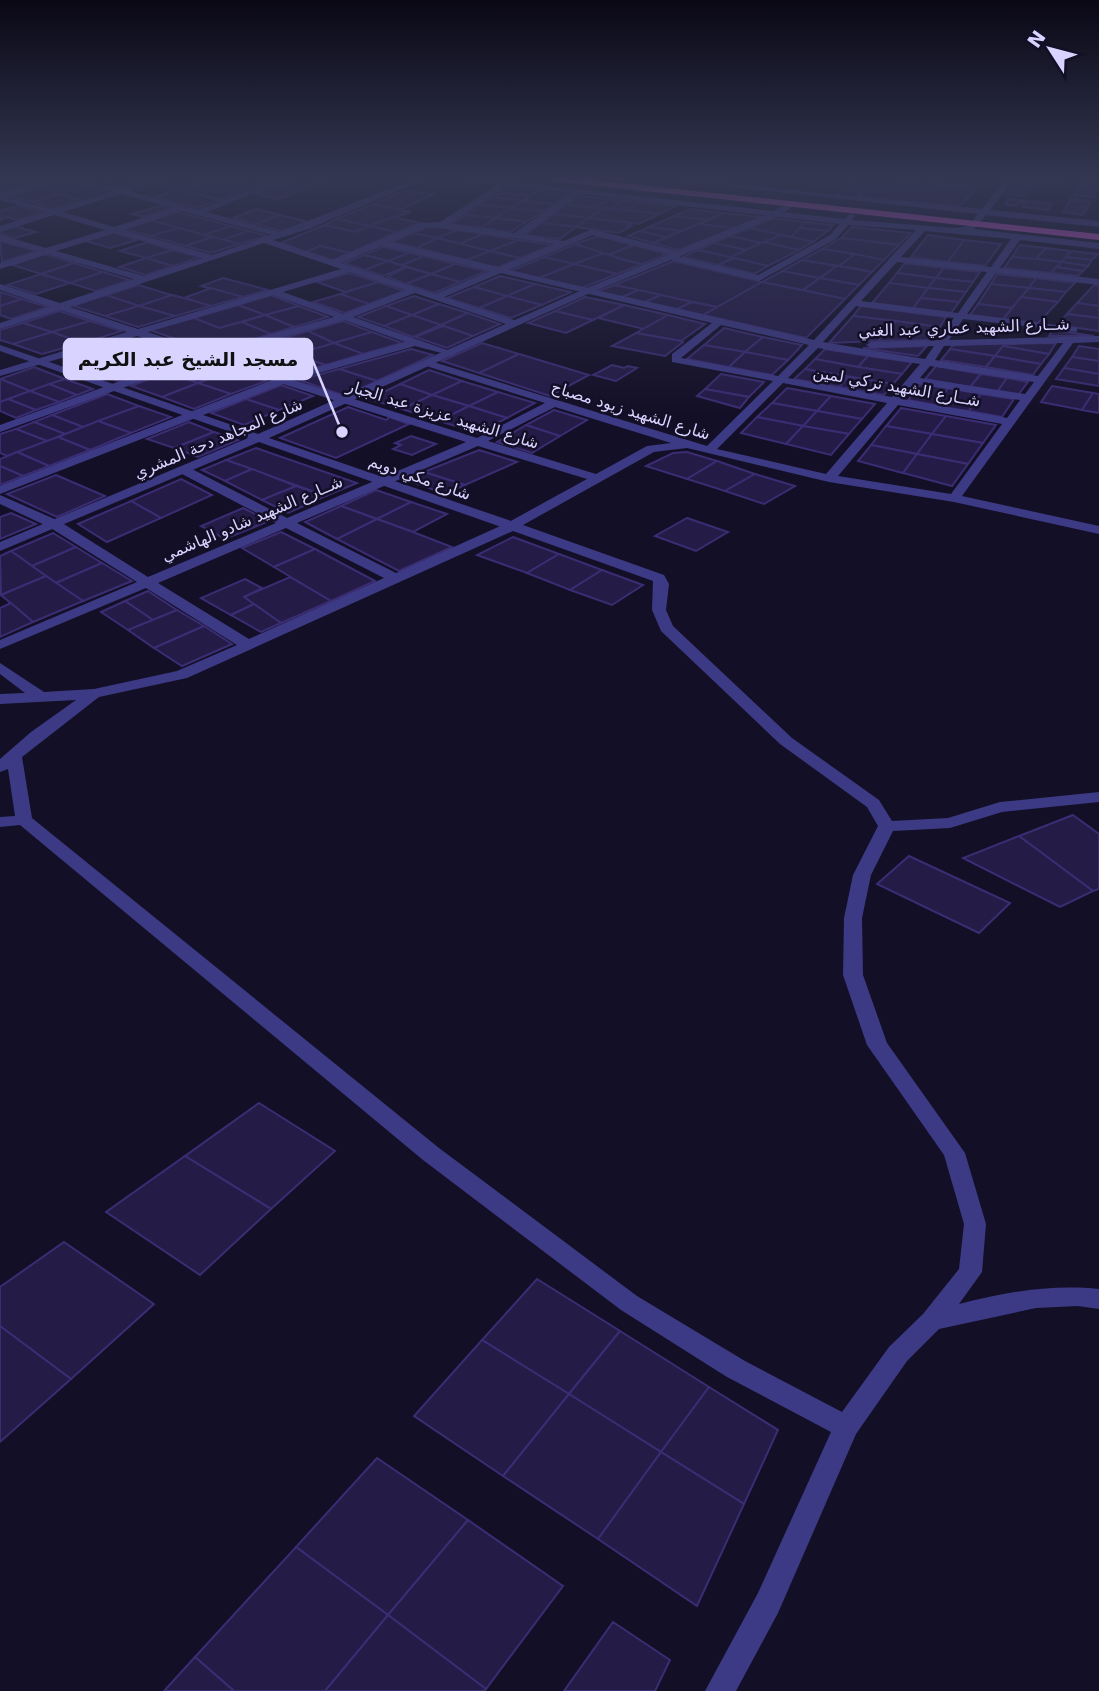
<svg xmlns="http://www.w3.org/2000/svg" width="1099" height="1691" font-family="'DejaVu Sans',Cairo,sans-serif">
<rect width="100%" height="100%" fill="#130f26"/>
<g fill="#241b47" stroke="#3b2d73" stroke-width="2">
<polygon points="15,178 54,178 29,185 8,180"/>
<polygon points="115,178 132,178 144,181 123,188 101,182"/>
<polygon points="174,178 202,178 210,179 179,189 157,184"/>
<polygon points="213,178 277,178 256,186 210,179"/>
<polygon points="296,178 311,178 327,180 302,190 276,185"/>
<polygon points="855,178 878,178 978,187 959,207 858,197 863,192 843,189"/>
<polygon points="1024,178 1060,181 1066,182 1064,186 1021,181"/>
<polygon points="210,179 256,186 220,200 179,189"/>
<polygon points="8,180 29,185 0,193 0,182"/>
<polygon points="65,181 87,187 60,194 38,188"/>
<polygon points="1015,184 1032,186 1025,196 1007,194 1010,190 1017,191 1019,189 1012,188"/>
<polygon points="1081,184 1099,185 1099,188 1092,189 1091,191 1097,191 1094,197 1074,195"/>
<polygon points="276,185 302,190 278,199 255,194"/>
<polygon points="87,187 110,193 83,201 60,194"/>
<polygon points="38,188 60,194 32,202 9,196"/>
<polygon points="508,188 538,191 530,196 501,193"/>
<polygon points="179,189 220,200 196,208 155,197"/>
<polygon points="843,189 863,192 858,197 837,195"/>
<polygon points="403,191 434,194 400,210 373,204"/>
<polygon points="538,191 568,195 553,204 523,201"/>
<polygon points="501,193 530,196 523,201 493,197"/>
<polygon points="60,194 83,201 54,209 32,202"/>
<polygon points="581,196 607,199 595,208 567,205"/>
<polygon points="493,197 523,201 511,208 481,205"/>
<polygon points="607,199 623,200 612,209 595,208"/>
<polygon points="1008,199 1051,204 1048,210 1023,207 1025,204 1018,203 1016,206 1007,205 1005,204"/>
<polygon points="1071,199 1091,202 1088,206 1079,207 1087,208 1083,215 1063,212"/>
<polygon points="623,200 639,202 629,210 612,209"/>
<polygon points="523,201 553,204 542,212 511,208"/>
<polygon points="639,202 676,206 660,214 629,210"/>
<polygon points="373,204 400,210 411,212 369,226 337,219"/>
<polygon points="481,205 511,208 496,218 466,215"/>
<polygon points="567,205 602,209 589,218 554,214"/>
<polygon points="18,206 43,213 17,220 8,217 0,220 0,211"/>
<polygon points="159,206 170,209 144,217 132,214"/>
<polygon points="511,208 542,212 526,222 496,218"/>
<polygon points="604,208 612,209 660,214 638,224 589,218"/>
<polygon points="256,209 280,215 256,224 233,218"/>
<polygon points="689,209 723,213 708,220 674,216"/>
<polygon points="178,212 231,226 204,235 151,220"/>
<polygon points="723,213 761,217 734,228 699,224"/>
<polygon points="554,214 589,218 576,227 541,223"/>
<polygon points="280,215 308,222 281,231 256,224"/>
<polygon points="466,215 496,218 481,228 452,224"/>
<polygon points="674,216 708,220 681,231 649,227"/>
<polygon points="392,217 397,218 420,223 397,232 369,226"/>
<polygon points="496,218 526,222 511,232 481,228"/>
<polygon points="589,218 632,223 628,225 632,226 619,233 576,227"/>
<polygon points="772,218 806,222 791,237 750,228"/>
<polygon points="337,219 369,226 355,232 324,225"/>
<polygon points="151,220 179,228 151,236 124,229"/>
<polygon points="806,222 833,225 828,231 800,228"/>
<polygon points="541,223 576,227 560,239 525,235"/>
<polygon points="699,224 734,228 679,250 653,243"/>
<polygon points="324,225 355,232 369,226 397,232 350,253 320,246 306,252 281,243"/>
<polygon points="14,226 36,232 15,238 0,234 0,230"/>
<polygon points="231,226 249,231 222,240 204,235"/>
<polygon points="429,226 458,230 437,238 413,233"/>
<polygon points="649,227 681,231 666,237 639,231"/>
<polygon points="852,227 911,233 899,245 841,238"/>
<polygon points="179,228 204,235 213,237 185,246 151,236"/>
<polygon points="750,228 781,235 761,243 730,236"/>
<polygon points="800,228 828,231 813,242 791,237"/>
<polygon points="458,230 483,234 459,244 437,238"/>
<polygon points="249,231 267,236 239,244 222,240"/>
<polygon points="639,231 666,237 653,243 628,236"/>
<polygon points="112,232 137,240 110,248 85,241"/>
<polygon points="413,233 437,238 417,248 392,242"/>
<polygon points="483,234 519,240 490,251 459,244"/>
<polygon points="781,235 791,237 813,242 799,250 764,242"/>
<polygon points="928,235 964,240 948,262 911,257"/>
<polygon points="598,236 634,245 608,255 575,244"/>
<polygon points="730,236 761,243 746,250 714,243"/>
<polygon points="213,237 239,244 211,253 185,246"/>
<polygon points="437,238 490,251 467,260 417,248"/>
<polygon points="841,238 899,245 884,260 822,249"/>
<polygon points="519,240 553,245 520,258 490,251"/>
<polygon points="964,240 1001,244 985,266 948,262"/>
<polygon points="0,241 37,251 2,262"/>
<polygon points="147,242 173,250 146,258 120,251"/>
<polygon points="764,242 799,250 768,266 730,257"/>
<polygon points="714,243 746,250 730,257 698,250"/>
<polygon points="575,244 604,253 574,264 544,257"/>
<polygon points="634,245 667,254 642,264 608,255"/>
<polygon points="1020,245 1046,248 1036,259 1012,257"/>
<polygon points="320,246 350,253 333,260 306,252"/>
<polygon points="383,247 409,253 388,261 364,255"/>
<polygon points="1046,248 1071,251 1062,262 1036,259"/>
<polygon points="822,249 855,254 839,266 802,260"/>
<polygon points="173,250 200,257 173,266 146,258"/>
<polygon points="698,250 730,257 734,258 718,265 683,257"/>
<polygon points="490,251 520,258 497,268 467,260"/>
<polygon points="1071,251 1098,254 1092,260 1066,257"/>
<polygon points="409,253 424,256 402,265 388,261"/>
<polygon points="604,253 623,260 642,264 617,274 574,264"/>
<polygon points="44,254 74,263 41,274 12,265"/>
<polygon points="855,254 884,260 872,272 839,266"/>
<polygon points="364,255 388,261 365,270 344,263"/>
<polygon points="424,256 455,264 431,274 402,265"/>
<polygon points="544,257 574,264 539,278 510,271"/>
<polygon points="1012,257 1036,259 1062,262 1051,273 1004,268"/>
<polygon points="1066,257 1092,260 1088,266 1062,262"/>
<polygon points="146,258 173,266 146,275 119,267"/>
<polygon points="734,258 768,266 754,274 718,265"/>
<polygon points="802,260 837,266 820,278 782,271"/>
<polygon points="388,261 406,267 383,276 365,270"/>
<polygon points="674,261 762,282 717,307 614,285"/>
<polygon points="1062,262 1088,266 1083,271 1056,267"/>
<polygon points="74,263 103,272 70,283 41,274"/>
<polygon points="905,263 944,268 936,278 897,273"/>
<polygon points="455,264 487,271 460,282 431,274"/>
<polygon points="574,264 617,274 582,288 539,278"/>
<polygon points="837,266 839,266 872,272 859,285 820,278"/>
<polygon points="406,267 431,274 406,284 387,277"/>
<polygon points="1056,267 1083,271 1078,276 1051,273"/>
<polygon points="944,268 980,272 973,282 936,278"/>
<polygon points="782,271 820,278 803,290 762,282"/>
<polygon points="103,272 130,280 96,291 70,283"/>
<polygon points="349,273 378,282 345,292 317,282"/>
<polygon points="897,273 936,278 928,288 889,283"/>
<polygon points="41,274 70,283 36,294 7,285"/>
<polygon points="431,274 460,282 434,293 406,284"/>
<polygon points="997,274 1036,278 1029,288 991,284"/>
<polygon points="500,276 535,284 507,296 474,287"/>
<polygon points="223,278 268,290 243,297 201,286"/>
<polygon points="820,278 859,285 845,299 803,290"/>
<polygon points="936,278 973,282 966,292 928,288"/>
<polygon points="1036,278 1075,283 1066,292 1029,288"/>
<polygon points="378,282 404,291 369,304 340,294"/>
<polygon points="762,282 845,299 806,338 703,315"/>
<polygon points="889,283 928,288 913,308 872,303"/>
<polygon points="535,284 571,292 542,305 507,296"/>
<polygon points="991,284 1029,288 1012,308 978,304"/>
<polygon points="138,285 172,295 139,306 106,295"/>
<polygon points="614,285 639,290 622,297 596,292"/>
<polygon points="1094,285 1099,286 1099,306 1077,303"/>
<polygon points="474,287 507,296 479,308 447,298"/>
<polygon points="211,288 243,297 211,306 184,298"/>
<polygon points="928,288 966,292 959,302 921,298"/>
<polygon points="1029,288 1066,292 1058,302 1021,297"/>
<polygon points="639,290 661,295 645,302 622,297"/>
<polygon points="0,292 22,299 0,306"/>
<polygon points="340,294 369,304 345,313 313,302"/>
<polygon points="106,295 139,306 105,316 73,306"/>
<polygon points="172,295 184,298 211,306 175,316 139,306"/>
<polygon points="271,295 299,306 265,315 238,305"/>
<polygon points="661,295 692,302 677,309 645,302"/>
<polygon points="414,296 439,304 412,315 386,306"/>
<polygon points="507,296 542,305 511,318 479,308"/>
<polygon points="585,297 624,305 593,320 555,311"/>
<polygon points="1021,297 1058,302 1038,323 1003,319"/>
<polygon points="921,298 959,302 951,313 913,308"/>
<polygon points="22,299 48,307 11,319 0,315 0,306"/>
<polygon points="692,302 717,307 703,315 677,309"/>
<polygon points="1077,303 1099,306 1099,318 1067,314"/>
<polygon points="439,304 468,313 441,325 412,315"/>
<polygon points="978,304 1012,308 1003,319 970,315"/>
<polygon points="238,305 265,315 219,328 194,318"/>
<polygon points="624,305 668,315 644,329 598,318"/>
<polygon points="139,306 175,316 138,327 105,316"/>
<polygon points="299,306 328,317 294,327 265,315"/>
<polygon points="386,306 412,315 384,326 358,317"/>
<polygon points="861,306 946,317 940,327 853,316"/>
<polygon points="59,311 90,321 52,332 23,323"/>
<polygon points="555,311 593,320 566,333 528,323"/>
<polygon points="468,313 500,324 473,336 441,325"/>
<polygon points="1067,314 1099,318 1099,331 1057,325"/>
<polygon points="265,315 294,327 271,334 242,322"/>
<polygon points="412,315 441,325 413,337 384,326"/>
<polygon points="668,315 705,324 681,341 636,333"/>
<polygon points="853,316 896,321 878,341 829,343"/>
<polygon points="194,318 219,328 242,322 271,334 211,351 150,330"/>
<polygon points="90,321 122,331 82,343 52,332"/>
<polygon points="343,321 372,332 334,343 308,331"/>
<polygon points="896,321 940,327 932,340 878,341"/>
<polygon points="23,323 52,332 13,344 0,340 0,330"/>
<polygon points="443,326 473,336 447,348 415,337"/>
<polygon points="724,328 763,337 745,352 704,345"/>
<polygon points="1053,330 1094,336 1049,336"/>
<polygon points="308,331 334,343 294,355 262,345"/>
<polygon points="52,332 82,343 42,354 13,344"/>
<polygon points="372,332 402,343 363,354 334,343"/>
<polygon points="636,333 681,341 683,342 665,356 612,346"/>
<polygon points="763,337 802,345 788,360 745,352"/>
<polygon points="334,343 363,354 326,365 294,355"/>
<polygon points="482,343 519,354 479,373 442,361"/>
<polygon points="1006,343 995,356 950,349 953,345"/>
<polygon points="1056,343 1049,354 1003,346 1005,344"/>
<polygon points="262,345 326,365 286,376 225,356"/>
<polygon points="704,345 745,352 729,367 687,359"/>
<polygon points="927,346 918,356 863,348"/>
<polygon points="1003,346 1049,354 1041,364 995,356"/>
<polygon points="1079,346 1099,349 1099,361 1072,357"/>
<polygon points="411,349 433,355 377,381 339,369"/>
<polygon points="825,349 868,356 858,367 815,359"/>
<polygon points="950,349 995,356 986,367 941,360"/>
<polygon points="745,352 788,360 772,375 729,367"/>
<polygon points="519,354 589,375 550,396 479,373"/>
<polygon points="868,356 912,362 902,374 858,367"/>
<polygon points="995,356 1041,364 1033,375 986,367"/>
<polygon points="1072,357 1099,361 1099,374 1064,368"/>
<polygon points="202,359 233,370 198,383 167,372"/>
<polygon points="815,359 858,367 902,374 893,384 805,369"/>
<polygon points="141,362 156,367 118,381 102,376"/>
<polygon points="612,365 624,368 628,366 637,368 616,381 593,375"/>
<polygon points="936,366 981,374 970,387 925,379"/>
<polygon points="34,367 65,379 30,391 0,379"/>
<polygon points="1064,368 1099,374 1099,386 1056,379"/>
<polygon points="339,369 377,381 345,396 299,380"/>
<polygon points="805,369 848,377 839,387 794,379"/>
<polygon points="233,370 266,381 231,394 198,383"/>
<polygon points="429,370 462,381 432,395 400,384"/>
<polygon points="167,372 198,383 162,397 131,386"/>
<polygon points="721,374 764,382 749,397 705,389"/>
<polygon points="981,374 1007,378 997,392 970,387"/>
<polygon points="848,377 893,384 884,395 839,387"/>
<polygon points="1007,378 1028,382 1018,395 997,392"/>
<polygon points="0,379 30,391 0,402"/>
<polygon points="65,379 93,389 77,395 49,384"/>
<polygon points="462,381 498,392 469,406 432,395"/>
<polygon points="198,383 231,394 194,409 162,397"/>
<polygon points="49,384 77,395 59,402 30,391"/>
<polygon points="400,384 432,395 402,409 369,399"/>
<polygon points="921,384 948,388 936,405 908,400"/>
<polygon points="281,385 313,396 279,410 246,399"/>
<polygon points="1052,386 1093,393 1082,410 1041,402"/>
<polygon points="787,388 831,396 817,411 772,403"/>
<polygon points="948,388 981,394 969,411 935,406"/>
<polygon points="705,389 749,397 740,408 697,396"/>
<polygon points="30,391 59,402 36,410 8,399"/>
<polygon points="498,392 535,403 507,418 469,406"/>
<polygon points="1093,393 1099,394 1099,413 1082,410"/>
<polygon points="107,394 139,406 83,427 52,415"/>
<polygon points="981,394 1014,399 1002,417 969,411"/>
<polygon points="432,395 469,406 439,421 402,409"/>
<polygon points="831,396 875,404 862,419 817,411"/>
<polygon points="8,399 36,410 16,418 0,411 0,402"/>
<polygon points="246,399 279,410 244,425 211,413"/>
<polygon points="772,403 817,411 803,426 757,417"/>
<polygon points="139,406 171,417 131,433 98,421"/>
<polygon points="469,406 507,418 478,433 439,421"/>
<polygon points="348,407 386,420 390,417 409,424 336,458 280,438"/>
<polygon points="901,408 946,416 932,434 886,426"/>
<polygon points="554,410 587,420 560,436 526,425"/>
<polygon points="817,411 862,419 849,434 803,426"/>
<polygon points="52,415 83,427 65,434 34,422"/>
<polygon points="946,416 996,425 983,443 932,434"/>
<polygon points="757,417 803,426 786,444 741,433"/>
<polygon points="98,421 131,433 90,450 58,437"/>
<polygon points="34,422 65,434 47,441 16,429"/>
<polygon points="189,422 214,432 174,448 147,439"/>
<polygon points="526,425 560,436 532,453 497,442"/>
<polygon points="803,426 849,434 831,455 786,444"/>
<polygon points="886,426 932,434 917,454 871,445"/>
<polygon points="16,429 47,441 7,456 0,453 0,434"/>
<polygon points="214,432 238,440 198,457 174,448"/>
<polygon points="932,434 983,443 968,464 917,454"/>
<polygon points="411,436 436,444 412,455 393,449 401,445 395,443"/>
<polygon points="58,437 90,450 49,466 17,452"/>
<polygon points="871,445 917,454 903,473 858,461"/>
<polygon points="256,448 357,483 326,496 226,460"/>
<polygon points="479,450 517,462 465,485 424,472"/>
<polygon points="17,452 49,466 23,476 0,466 0,459"/>
<polygon points="687,452 717,461 687,479 646,466 673,453"/>
<polygon points="917,454 968,464 952,486 903,473"/>
<polygon points="226,460 252,469 225,481 202,470"/>
<polygon points="717,461 755,474 725,491 687,479"/>
<polygon points="0,466 23,476 0,485"/>
<polygon points="252,469 296,486 262,500 225,481"/>
<polygon points="424,472 465,485 446,494 405,480"/>
<polygon points="755,474 795,486 764,504 725,491"/>
<polygon points="56,475 105,496 57,517 7,494"/>
<polygon points="181,479 212,495 161,518 131,501"/>
<polygon points="296,486 326,496 288,513 262,500"/>
<polygon points="376,490 411,502 377,519 341,506"/>
<polygon points="131,501 161,518 107,542 78,524"/>
<polygon points="411,502 447,514 413,532 377,519"/>
<polygon points="341,506 377,519 337,539 305,522"/>
<polygon points="243,508 269,521 225,539 201,526"/>
<polygon points="11,513 36,524 0,539 0,517"/>
<polygon points="687,518 728,532 696,551 655,536"/>
<polygon points="377,519 413,532 452,547 399,571 337,539"/>
<polygon points="281,532 315,549 274,567 242,548"/>
<polygon points="53,533 76,547 32,566 11,551"/>
<polygon points="513,537 559,554 527,573 477,555"/>
<polygon points="76,547 102,563 56,583 32,566"/>
<polygon points="315,549 375,581 331,601 274,567"/>
<polygon points="11,551 46,576 1,595 0,556"/>
<polygon points="559,554 602,570 570,590 527,573"/>
<polygon points="102,563 132,581 83,601 56,583"/>
<polygon points="602,570 643,585 612,605 570,590"/>
<polygon points="46,576 83,601 33,622 1,595"/>
<polygon points="290,577 331,601 281,623 244,597"/>
<polygon points="245,579 262,588 244,597 254,604 231,615 201,598"/>
<polygon points="148,591 177,610 153,620 125,601"/>
<polygon points="125,601 153,620 128,630 101,612"/>
<polygon points="11,603 33,622 0,637 0,608"/>
<polygon points="254,604 281,623 261,632 231,615"/>
<polygon points="177,610 204,626 154,648 128,630"/>
<polygon points="204,626 232,644 182,666 154,648"/>
<polygon points="1073,815 1099,834 1099,889 1093,891 1019,836"/>
<polygon points="1019,836 1093,891 1060,907 963,858"/>
<polygon points="909,856 1010,903 979,933 877,884"/>
<polygon points="259,1103 335,1151 271,1209 185,1156"/>
<polygon points="185,1156 271,1209 200,1275 106,1212"/>
<polygon points="64,1242 154,1304 71,1379 0,1326 0,1287"/>
<polygon points="537,1279 620,1331 569,1394 482,1340"/>
<polygon points="0,1326 71,1379 0,1442"/>
<polygon points="620,1331 709,1387 661,1452 569,1394"/>
<polygon points="482,1340 569,1394 503,1476 414,1416"/>
<polygon points="709,1387 778,1430 744,1504 661,1452"/>
<polygon points="569,1394 661,1452 598,1539 503,1476"/>
<polygon points="661,1452 744,1504 697,1606 598,1539"/>
<polygon points="377,1458 468,1520 388,1615 296,1547"/>
<polygon points="468,1520 563,1586 486,1689 388,1615"/>
<polygon points="296,1547 388,1615 325,1691 234,1691 195,1657"/>
<polygon points="388,1615 486,1689 484,1691 325,1691"/>
<polygon points="613,1622 670,1660 655,1691 564,1691"/>
<polygon points="195,1657 234,1691 164,1691"/>
</g>
<g fill="none" stroke-linecap="round" stroke-linejoin="round">
<g fill="#3d3a85" fill-rule="evenodd">
<path d="M57,178C82,178 96,186 118,188C134,190 151,178 168,178L129,191L198,210L281,178H291L207,212L280,232L417,178H427L309,229L273,240L332,260L420,223L440,222L497,185L457,180L453,178L504,181L509,179L512,182L844,219L851,213L855,216L852,220L956,228L968,226L978,214L650,178H673L982,209L1007,178H1015L990,210L1099,221V227L986,215L974,229L1099,243V249L1020,240L1000,268L1099,279V285L996,273L967,314L1073,327L1077,328V332L963,319L949,340L1099,336V342L1073,343L962,496L1099,526V534L954,502L829,482L687,448L654,452L523,525L664,575L669,584L666,610L673,626L792,738L879,800L892,821L948,818L1000,802L1099,792V802L1002,812L950,828L893,831L871,875L862,918L863,975L887,1043L965,1153L986,1224L982,1272L959,1304C1006,1292 1051,1284 1099,1289V1309L1078,1306L1036,1308L939,1329L907,1361L856,1434L778,1613L736,1691H705L758,1593L831,1432L727,1377L621,1310L423,1160L20,825L0,827V817L15,816L8,769L0,772V759L31,732L76,700L0,704V694L25,693L0,674V663L44,692L94,689L177,671L237,645L146,588L0,649V640L137,582L49,527L0,504V495L59,521L148,577L276,523L180,473V467H188L287,518L466,442L283,384L0,494V486L272,380L206,358L0,432V425L194,354L137,336L0,376V370L127,332L60,310L0,329V323L50,307L0,290V284L60,303L134,279L47,254L0,269V263L37,251L0,241V235L46,248L105,230L54,215L0,232V226L45,212L0,200V193ZM68,179L112,192L54,210L7,197ZM507,186L571,193L514,233L450,224ZM121,194L173,208L114,227L63,212ZM580,194L840,224L830,235L758,275L680,257L682,252L592,229L564,241L524,235ZM182,211L271,235L212,255L124,230ZM848,225L916,230L814,340L509,270L593,235L670,254L665,257L667,259L759,281L836,239ZM424,228H442L555,244L499,267L390,242ZM925,231L1011,239L991,267L901,257ZM115,233L202,258L144,276L56,251ZM264,243L341,269L138,329L70,307ZM382,246L490,271L435,294L341,263ZM897,262L987,272L958,313L861,301ZM350,272L405,290L344,314L283,292ZM501,273L712,323L672,354V362L773,381L707,446L427,360L423,361V365L545,403L477,438L294,380L415,346L453,356V352L353,317L415,293L509,325H517V321L444,297ZM273,295L334,317L207,352L148,332ZM856,306L954,318L938,340L871,342L866,345L871,348L934,346L925,359L823,342ZM344,320L405,342L283,377L219,356ZM721,325L809,345L778,376L681,358ZM1063,343L1038,376L935,360L944,346ZM818,348L829,350L920,364L892,397L788,378ZM930,366L1034,382L1025,394L920,378ZM783,383L887,403L826,474L717,449ZM915,384L1020,400L1007,418L903,399ZM898,405L1002,424L951,494L838,476ZM555,407L671,443L647,446L596,474L488,441ZM478,446L587,479L507,523L396,573L297,523ZM286,528L384,578L249,639L158,583ZM513,531L653,581L652,610L661,631L780,744L867,807L878,826L853,875L844,918L843,975L867,1045L944,1155L964,1224L959,1269L923,1314L889,1347L842,1412L745,1361L637,1296L439,1148L32,818L22,757L99,697L187,678Z"/>
<polygon points="1064,178 1099,179 1099,183 1068,180"/>
</g>
<polygon fill="#3d3a85" fill-rule="evenodd" points="790,202 797,204 778,216 588,294 269,438 517,523 517,529 507,529 259,442 0,551 0,542 248,438 0,351 0,345 258,434 582,290 772,212"/>
<polygon fill="#e055d1" fill-rule="evenodd" points="549,178 573,178 1099,234 1099,240 553,181"/>
</g>
<linearGradient id="sky" x2="0" y2="1"><stop stop-color="#0a0815"/><stop offset="0.43" stop-color="#333752"/><stop offset="1" stop-color="#333752" stop-opacity="0"/></linearGradient>
<rect width="1099" height="414" fill="url(#sky)"/>
<g text-anchor="middle" stroke-width="5" stroke-linejoin="round" paint-order="stroke">
<g font-size="16" fill="#d9d4ff" stroke="#130f26">
<text transform="translate(964 327) rotate(-2)" y="6">شــارع الشهيد عماري عبد الغني</text>
<text transform="translate(897 386) rotate(10)" y="6">شــارع الشهيد تركي لمين</text>
<text transform="translate(631 410) rotate(17)" y="6">شارع الشهيد زيود مصباح</text>
<text transform="translate(443 414) rotate(17)" y="6">شارع الشهيد عزيزة عبد الجبار</text>
<text transform="translate(218 438) rotate(-23)" y="6">شارع المجاهد دحة المشري</text>
<text transform="translate(420 477) rotate(19)" y="6">شارع مكي دويم</text>
<text transform="translate(252 518) rotate(-23)" y="6">شــارع الشهيد شادو الهاشمي</text>
</g>
</g>
<path fill="none" stroke="#d9d4ff" stroke-width="2.5" d="M342 432L312 359"/>
<circle fill="#d9d4ff" stroke="#130f26" stroke-width="2.5" cx="342" cy="432" r="7"/>
<rect fill="#d9d4ff" stroke="#d9d4ff" stroke-width="2.5" x="64" y="339" width="248" height="40" rx="7"/>
<g font-size="19" text-anchor="middle" font-weight="bold" fill="#111">
<text x="188" y="366">مسجد الشيخ عبد الكريم</text>
</g>
<g transform="translate(1050 49) rotate(306)" stroke="#130f26" stroke-width="5" paint-order="stroke">
<path d="M0-5L12 26L0 18L-12 26Z" fill="#d9d4ff"/>
<text y="-10" font-size="19" font-weight="bold" text-anchor="middle" fill="#d9d4ff">N</text>
</g>
</svg>
